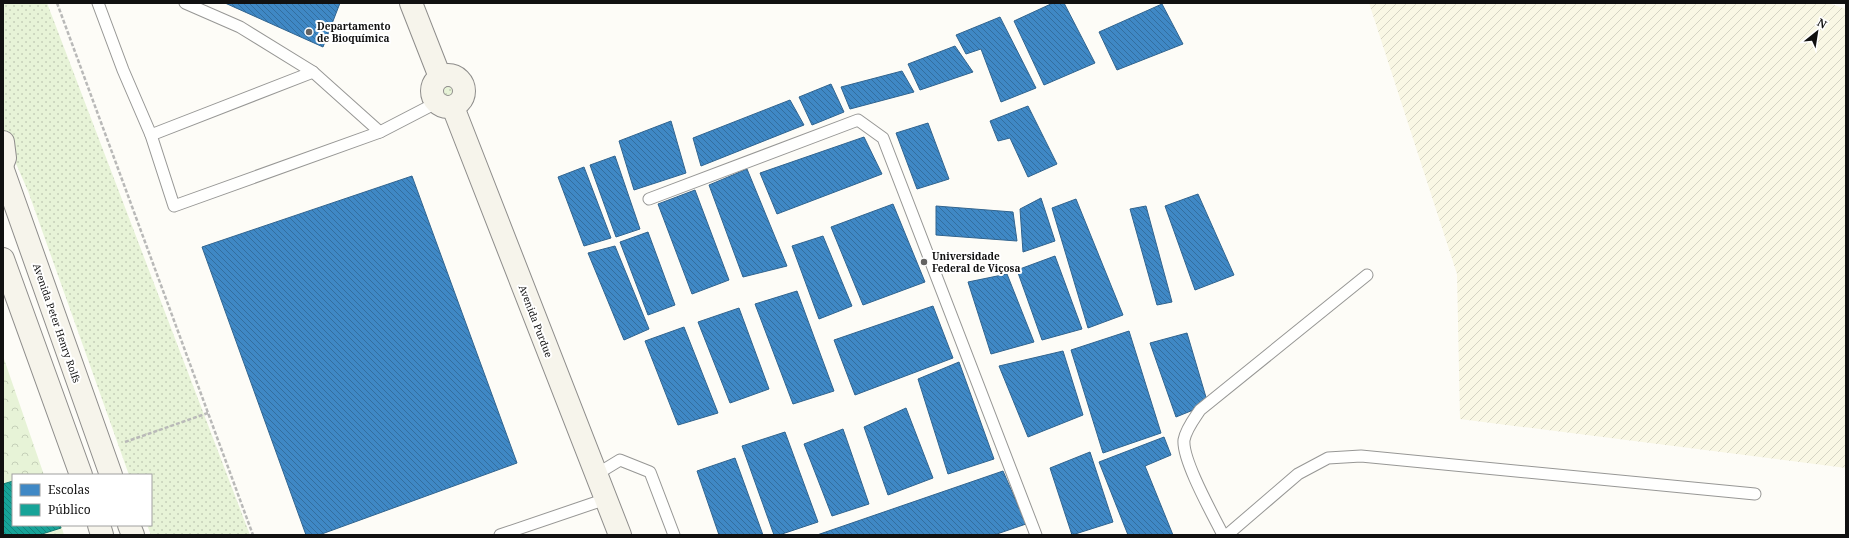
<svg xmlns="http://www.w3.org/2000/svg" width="1849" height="538" font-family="'Noto Serif',serif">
<defs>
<pattern id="farmland-furrows" width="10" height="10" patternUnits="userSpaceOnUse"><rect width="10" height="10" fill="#f9f7e4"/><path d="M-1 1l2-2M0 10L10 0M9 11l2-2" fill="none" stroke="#d4d3c3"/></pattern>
<pattern id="grass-dots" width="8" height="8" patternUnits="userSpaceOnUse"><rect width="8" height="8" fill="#e7f3d7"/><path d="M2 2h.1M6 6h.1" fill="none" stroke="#c5cfb8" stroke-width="1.8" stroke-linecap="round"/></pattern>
<pattern id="park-crowns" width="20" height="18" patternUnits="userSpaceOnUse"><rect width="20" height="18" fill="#e7f3d7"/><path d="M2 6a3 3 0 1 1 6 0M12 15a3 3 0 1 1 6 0" fill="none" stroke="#c5cfb8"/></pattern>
<pattern id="schools-back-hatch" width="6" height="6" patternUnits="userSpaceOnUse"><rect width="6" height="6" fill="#3f88c5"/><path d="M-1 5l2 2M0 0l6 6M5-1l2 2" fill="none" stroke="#336e9f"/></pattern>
<pattern id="public-back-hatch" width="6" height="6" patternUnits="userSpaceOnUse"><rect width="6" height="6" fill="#17a398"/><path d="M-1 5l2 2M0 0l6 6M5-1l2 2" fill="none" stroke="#13837b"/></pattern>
</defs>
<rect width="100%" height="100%" fill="#fdfcf7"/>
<polygon fill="url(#farmland-furrows)" points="1369,3 1828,3 1846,9 1846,468 1460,419 1457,274"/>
<g fill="url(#grass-dots)">
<polygon points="3,3 47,3 250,535 151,535 147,525 151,525 151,475 129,475 28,191 3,134"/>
<circle cx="448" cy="91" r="14"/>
</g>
<polygon fill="url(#park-crowns)" points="3,356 44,475 13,475 13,525 61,525 64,535 3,535"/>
<g fill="url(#schools-back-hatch)" stroke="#31648f">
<polygon points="225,3 340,3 323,47"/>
<polygon points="1053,3 1064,3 1095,63 1044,85 1014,21"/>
<polygon points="1162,4 1183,44 1117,70 1099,32"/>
<polygon points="1000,17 1036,88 1001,102 981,49 966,54 956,35"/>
<polygon points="955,46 973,72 920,90 908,64"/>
<polygon points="902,71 914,92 850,109 841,87"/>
<polygon points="831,84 844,112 812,125 799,97"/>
<polygon points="790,100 804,125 701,166 693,138"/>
<polygon points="1028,106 1057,164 1028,177 1010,138 998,141 990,121"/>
<polygon points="671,121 686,173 634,190 619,141"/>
<polygon points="928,123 949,179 917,189 896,133"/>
<polygon points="864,137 882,174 777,214 760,173"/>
<polygon points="615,156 640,229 616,237 590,165"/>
<polygon points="584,167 611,238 584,246 558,177"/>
<polygon points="747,169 787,266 743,277 709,185"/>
<polygon points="412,176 517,463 319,535 306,535 202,247"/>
<polygon points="695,190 729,280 692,294 658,204"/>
<polygon points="1198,194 1234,275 1195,290 1165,206"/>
<polygon points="1041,198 1055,241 1023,252 1020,209"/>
<polygon points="1076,199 1123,315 1088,328 1052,208"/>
<polygon points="893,204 925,282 863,305 831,227"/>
<polygon points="936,206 1013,212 1017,241 936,235"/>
<polygon points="1146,206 1172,302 1157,305 1130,209"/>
<polygon points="648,232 675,305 648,315 620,242"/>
<polygon points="823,236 852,306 819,319 792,246"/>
<polygon points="615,246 649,329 624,340 588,253"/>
<polygon points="1055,256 1082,329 1042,340 1017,270"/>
<polygon points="1007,274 1034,342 991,354 968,282"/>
<polygon points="797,291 834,391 793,404 755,304"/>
<polygon points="933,306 953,358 855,395 834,340"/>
<polygon points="739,308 769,389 730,403 698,322"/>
<polygon points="684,327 718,413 678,425 645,341"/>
<polygon points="1129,331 1161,433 1103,453 1071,350"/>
<polygon points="1187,333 1208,404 1176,417 1150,343"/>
<polygon points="1063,351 1083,415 1028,437 999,366"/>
<polygon points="959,362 994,459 948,474 918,379"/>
<polygon points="906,408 933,478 888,495 864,427"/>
<polygon points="843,429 869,504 832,516 804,444"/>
<polygon points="785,432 818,522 779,535 774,535 742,446"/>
<polygon points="1164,437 1171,455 1145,466 1173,535 1128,535 1099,462"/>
<polygon points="1090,452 1113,522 1072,535 1050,468"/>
<polygon points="735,458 763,535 719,535 697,471"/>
<polygon points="1003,471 1026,524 994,535 817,535"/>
</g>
<polygon fill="url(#public-back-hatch)" stroke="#157770" points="13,481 13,525 60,525 61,528 39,535 3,535 3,484"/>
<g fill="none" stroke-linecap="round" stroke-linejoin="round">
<g stroke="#979795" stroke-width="13">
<g id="lane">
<polyline points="98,3 123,70 151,135 174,206 380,132 436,103"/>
<polyline points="185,3 240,27 313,72 380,132"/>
<polyline points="151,135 313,72"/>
<polyline points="649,199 858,120 883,138 1036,535"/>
<polyline points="597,474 620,460 650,472 674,535"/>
<polyline points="500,535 606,499"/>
<path d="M1223,535C1213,515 1182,460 1184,440C1186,429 1194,419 1200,410L1367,275"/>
<polyline points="1227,535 1298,474 1328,458 1361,456 1755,494"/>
</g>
</g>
<g stroke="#8e8d8b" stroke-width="24">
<g id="secondary">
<polyline points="411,3 440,77"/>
<circle cx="448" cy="91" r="16"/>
<polyline points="453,107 620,535"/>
<polyline points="3,142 5,158 3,163"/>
<polyline points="3,170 111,475"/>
<polyline points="3,259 81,475"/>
<polyline points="99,525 102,535"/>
<polyline points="129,525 133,535"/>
</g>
</g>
<g stroke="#b9b9b8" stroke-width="2.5" stroke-dasharray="4 2" stroke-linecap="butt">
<polyline points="57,3 253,535"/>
<polyline points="125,442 208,413"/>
</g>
<use href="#lane" stroke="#fffffe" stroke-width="11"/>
<use href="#secondary" stroke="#f6f4eb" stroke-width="22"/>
</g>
<g fill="#646362" stroke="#fff" stroke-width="1.5">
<circle cx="309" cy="32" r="4"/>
<circle cx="924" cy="262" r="4"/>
</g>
<g text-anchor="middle" stroke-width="4" stroke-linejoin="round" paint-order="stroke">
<g font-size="10" font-weight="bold" fill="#111" stroke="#fff" text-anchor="start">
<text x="317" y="30">Departamento<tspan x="317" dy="12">de Bioquímica</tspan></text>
<text x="932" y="260">Universidade<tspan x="932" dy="12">Federal de Viçosa</tspan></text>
</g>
<g font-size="10" fill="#111" stroke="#fff">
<text transform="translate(536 321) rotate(69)" y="4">Avenida Purdue</text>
<text transform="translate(57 323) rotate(71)" y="4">Avenida Peter Henry Rolfs</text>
</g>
</g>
<rect width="1849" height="538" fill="none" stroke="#111111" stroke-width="8"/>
<rect x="12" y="474" width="140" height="52" fill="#ffffff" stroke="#a0a0a0"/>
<rect x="20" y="484" width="20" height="12" fill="#3f88c5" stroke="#a0a0a0"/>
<text x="48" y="494" font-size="12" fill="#111111">Escolas</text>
<rect x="20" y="504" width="20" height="12" fill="#17a398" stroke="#a0a0a0"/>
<text x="48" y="514" font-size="12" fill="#111111">Público</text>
<g transform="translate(1817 32) rotate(30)" stroke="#ffffff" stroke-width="3" paint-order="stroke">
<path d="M0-3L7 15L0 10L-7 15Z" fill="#111111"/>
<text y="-6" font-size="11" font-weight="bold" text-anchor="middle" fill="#111111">N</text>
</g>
</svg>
